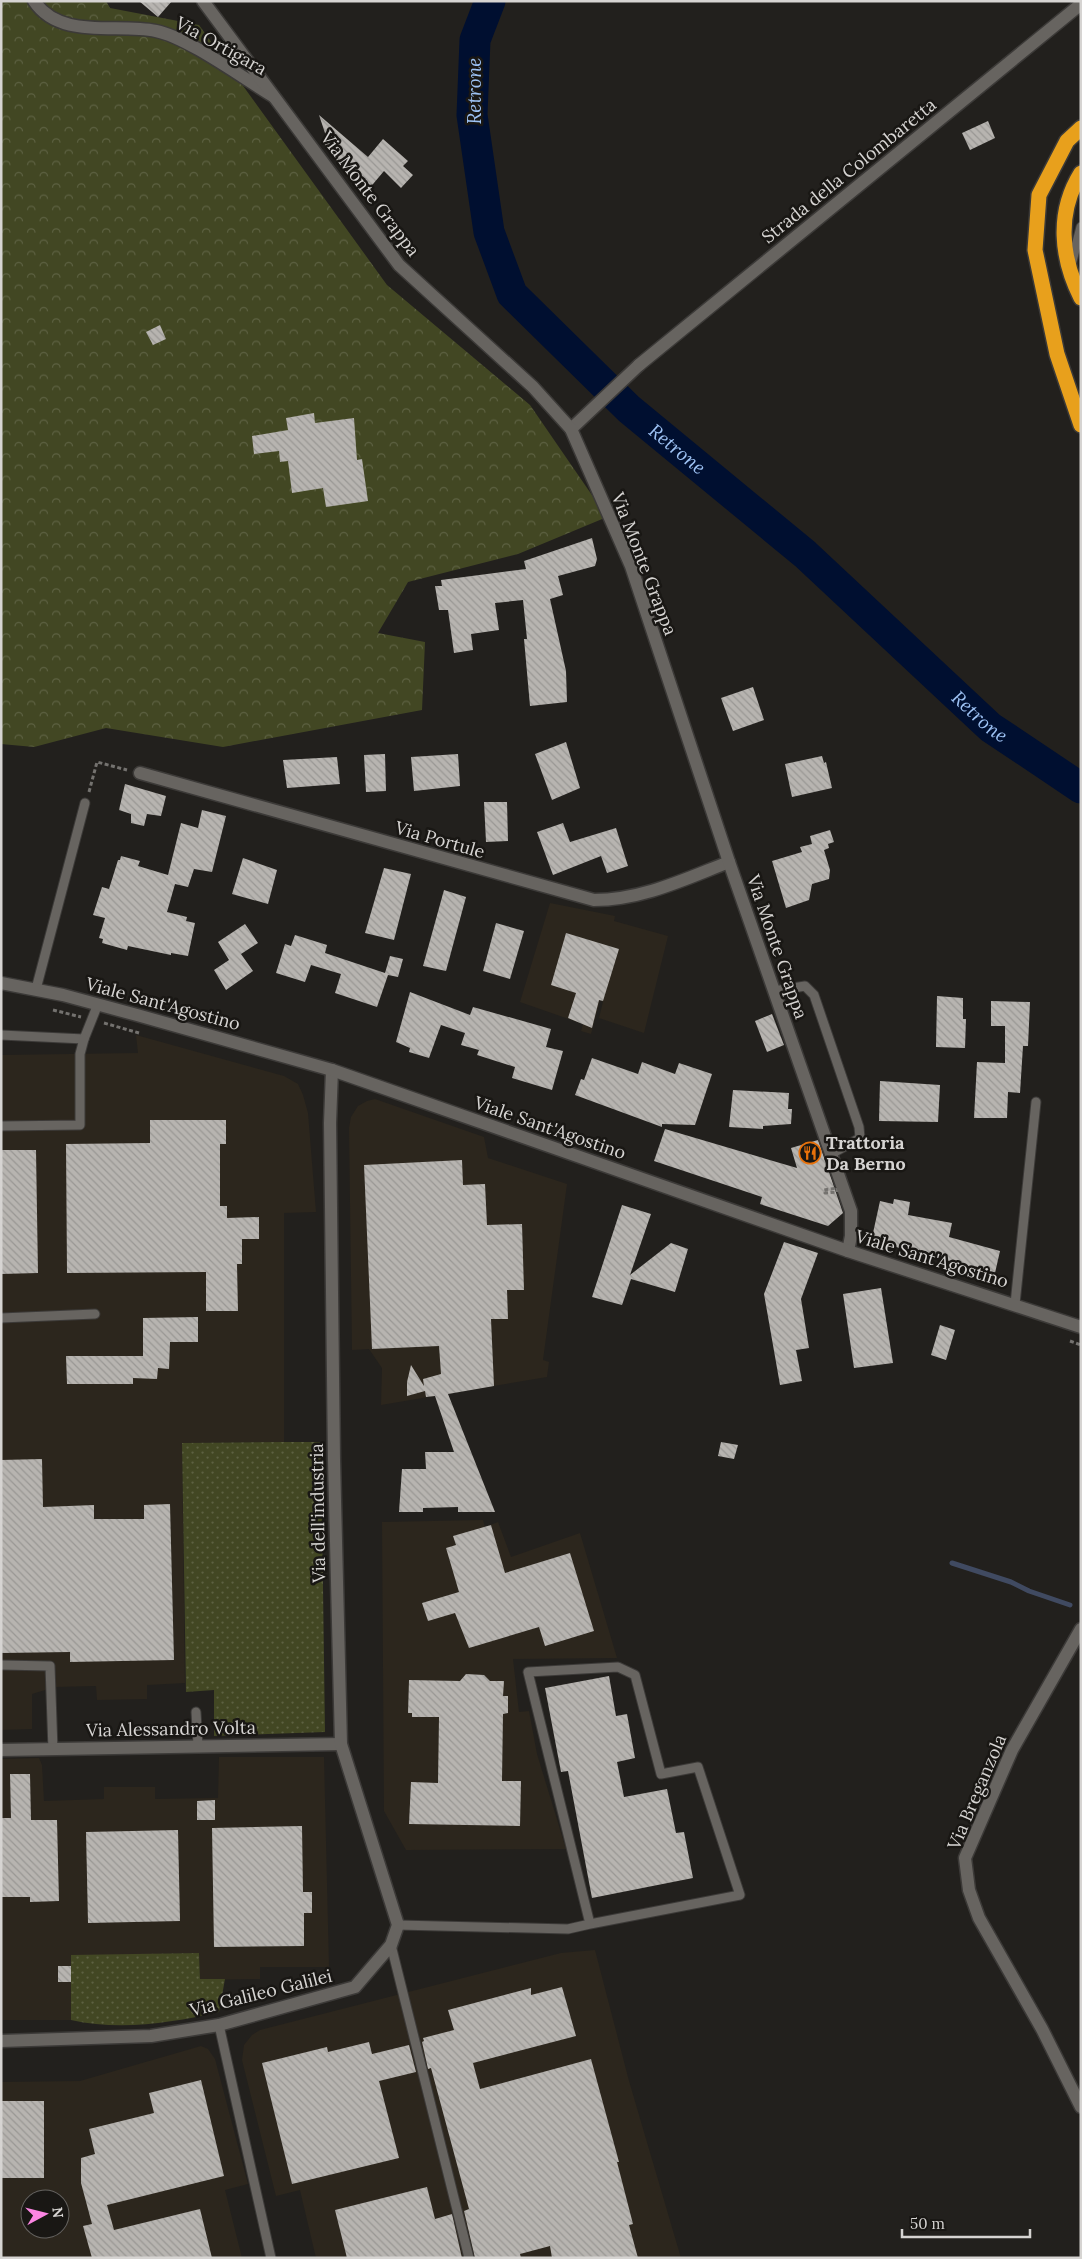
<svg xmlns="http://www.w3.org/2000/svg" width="1082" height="2259" font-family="Lora,serif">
<defs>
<pattern id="grass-dots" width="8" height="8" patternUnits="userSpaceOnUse" patternTransform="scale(1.25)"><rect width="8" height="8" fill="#424723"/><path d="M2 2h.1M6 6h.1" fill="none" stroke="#5d6142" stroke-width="1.8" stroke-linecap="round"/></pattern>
<pattern id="forest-crowns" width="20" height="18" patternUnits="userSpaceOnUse" patternTransform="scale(1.25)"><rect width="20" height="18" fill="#424723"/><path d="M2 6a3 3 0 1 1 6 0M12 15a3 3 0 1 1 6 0" fill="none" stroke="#5d6142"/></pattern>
<pattern id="building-back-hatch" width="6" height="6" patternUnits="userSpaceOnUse" patternTransform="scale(1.25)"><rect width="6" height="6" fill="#b7b4b0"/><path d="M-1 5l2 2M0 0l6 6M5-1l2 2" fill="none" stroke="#999794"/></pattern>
</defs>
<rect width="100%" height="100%" fill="#22201d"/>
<g fill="#2c261d" fill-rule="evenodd">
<polygon points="550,903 615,916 614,921 668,936 644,1033 599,1018 603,1002 600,1000 591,1034 581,1031 583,1024 520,1002"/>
<polygon points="136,1035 284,1076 298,1084 303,1095 308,1113 316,1212 284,1213 284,1442 182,1443 185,1683 147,1685 147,1699 97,1700 96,1686 55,1687 32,1694 32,1729 1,1730 1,1055 138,1053"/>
<polygon points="375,1099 484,1137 488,1158 567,1184 543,1360 549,1362 547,1377 381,1405 382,1368 369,1349 352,1350 349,1128 351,1117 358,1106 367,1101"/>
<polygon points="483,1520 485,1527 498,1522 511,1557 580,1533 617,1658 513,1659 519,1712 529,1711 537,1754 566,1849 406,1850 384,1811 382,1522"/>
<polygon points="219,1757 324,1757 329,1967 260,1967 260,1979 200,1980 199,1953 71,1956 71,2020 1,2020 1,1759 39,1758 42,1765 44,1801 104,1799 104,1787 155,1787 155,1799 218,1798"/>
<polygon points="595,1950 629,2081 681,2258 316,2258 300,2190 276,2196 242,2060 244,2045 252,2035 260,2030 561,1953"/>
<path d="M201,2046L208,2049L215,2059L248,2184L225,2190L242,2258H1V2082L80,2081ZM30,2199H60V2229H30Z"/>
</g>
<g fill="url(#grass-dots)">
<polygon points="284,1442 321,1442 325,1732 214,1736 214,1690 186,1692 182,1443"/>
<path d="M199,1953L200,1979H225L219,2012C171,2023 120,2031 71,2020V1955Z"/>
</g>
<polygon fill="url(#forest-crowns)" points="1,1 106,1 110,8 199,25 387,285 530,405 607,517 518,554 408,582 378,633 425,642 422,710 223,747 106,728 34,747 1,744"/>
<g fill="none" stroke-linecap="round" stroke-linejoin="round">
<polyline stroke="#404a61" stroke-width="5" points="952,1563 1011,1582 1029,1591 1070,1605"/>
<path stroke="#000f30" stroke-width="31" id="s1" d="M490,1L475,40L472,115L489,232L512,294L629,409L805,554L990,727L1081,788"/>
</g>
<g fill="url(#building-back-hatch)">
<polygon points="139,1 172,1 158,17"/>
<polygon points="319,115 368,157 383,139 408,161 403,166 413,175 401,188 384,171 368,190 341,159 338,162 323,142 327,139"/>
<polygon points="988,121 995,138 970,150 962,133"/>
<polygon points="160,325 166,339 153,345 146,332"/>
<polygon points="314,413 315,423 354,418 357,460 362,459 368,501 326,507 323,488 292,493 288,461 280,462 279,451 254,454 252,436 288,430 286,418"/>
<polygon points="592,538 597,559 595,566 558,576 563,595 550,599 566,671 567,702 530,706 524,639 527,639 523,600 495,603 499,630 471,634 473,650 454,653 448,610 439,610 435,586 442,586 441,580 526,569 524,561"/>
<polygon points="753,687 764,720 733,731 721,698"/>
<polygon points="566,742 580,788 552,800 535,754"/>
<polygon points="385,754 386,791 366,792 364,755"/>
<polygon points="458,754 460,786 414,791 411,757"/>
<polygon points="822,756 824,763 826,762 832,788 792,797 785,764"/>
<polygon points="337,757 340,784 287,788 283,760"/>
<polygon points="125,784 166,796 161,816 147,814 144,826 131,823 131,814 119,810"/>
<polygon points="484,802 507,802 508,841 486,842"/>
<polygon points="202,810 226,816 212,872 194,869 188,887 175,884 167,912 187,917 186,921 195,923 188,956 171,953 171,955 128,946 127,950 102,943 103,939 99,938 105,918 93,915 102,887 109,889 118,860 120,860 121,856 140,861 138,866 168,875 181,823 198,828"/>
<polygon points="563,823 570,842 616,828 628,866 607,873 601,856 553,875 537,832"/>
<polygon points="830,830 834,842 828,844 829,848 824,850 830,870 829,879 812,884 809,900 786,908 772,861 802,852 800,847 812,844 810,836"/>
<polygon points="243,858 277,870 268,904 232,894"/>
<polygon points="384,868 411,874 394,940 365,933"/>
<polygon points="444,890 466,897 446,971 423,966"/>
<polygon points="496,923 524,931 510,979 483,971"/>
<polygon points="245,924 258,943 241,954 253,971 226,990 214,970 229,960 218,942"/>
<polygon points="566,933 619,949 603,1001 599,1000 592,1028 568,1018 576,993 551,985"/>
<polygon points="295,935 327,945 325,953 385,973 390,956 403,959 398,977 388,975 377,1007 335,993 341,974 311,965 305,982 276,973 285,944 291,946"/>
<polygon points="410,992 470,1015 473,1007 551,1029 546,1047 563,1051 552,1090 512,1078 515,1067 477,1055 479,1050 461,1045 465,1033 441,1025 429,1058 409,1052 410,1048 396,1042"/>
<polygon points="937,996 963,998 963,1019 966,1019 965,1048 936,1047"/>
<polygon points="991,1001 1030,1002 1028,1046 1023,1046 1020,1093 1008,1092 1007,1118 974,1118 977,1062 1005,1063 1005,1026 991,1026"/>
<polygon points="772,1014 784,1045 767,1052 755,1021"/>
<polygon points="592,1058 638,1074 642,1062 675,1074 679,1063 712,1074 695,1125 662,1124 662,1127 575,1095 581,1079 584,1080"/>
<polygon points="880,1081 940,1085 938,1122 879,1121"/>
<polygon points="733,1090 789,1093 788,1109 792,1109 791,1124 763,1126 763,1129 729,1127"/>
<polygon points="150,1120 226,1120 226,1144 220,1144 220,1206 227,1206 227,1218 259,1217 259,1239 242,1239 242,1264 237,1264 238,1311 206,1311 206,1272 67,1273 66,1144 150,1143"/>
<polygon points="665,1129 797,1168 791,1148 818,1140 843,1213 828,1226 760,1204 762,1197 654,1161"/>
<polygon points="1,1150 36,1150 38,1273 1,1274"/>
<polygon points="462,1160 463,1185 485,1184 487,1225 522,1224 524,1290 507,1290 508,1319 491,1319 494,1386 448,1394 495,1512 458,1512 458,1507 423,1508 423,1512 399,1512 402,1469 426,1469 425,1452 454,1452 435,1396 426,1397 425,1391 407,1396 407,1382 411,1365 424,1386 423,1379 441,1374 439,1346 372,1349 364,1165"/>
<polygon points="894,1199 910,1202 908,1215 952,1223 949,1237 1000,1251 995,1273 877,1242 873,1233 880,1201 893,1204"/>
<polygon points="622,1205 651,1214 630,1275 671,1243 688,1249 675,1292 631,1279 622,1305 592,1297"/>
<polygon points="784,1242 818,1253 801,1299 809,1348 796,1350 802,1381 780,1385 764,1294"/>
<polygon points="881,1288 893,1363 854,1368 843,1294"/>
<polygon points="198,1317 198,1342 170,1342 169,1369 158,1368 157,1379 133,1378 133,1384 67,1384 66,1356 143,1356 143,1318"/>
<polygon points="940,1325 955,1330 946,1360 931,1355"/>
<polygon points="721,1442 738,1445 734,1459 718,1456"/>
<polygon points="42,1459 43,1507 94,1505 94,1519 144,1519 144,1505 170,1504 174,1660 70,1662 70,1652 2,1653 1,1460"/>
<polygon points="491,1525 505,1573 570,1553 594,1631 545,1646 539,1627 469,1648 455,1613 428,1621 422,1603 459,1592 446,1548 456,1545 453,1536"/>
<polygon points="466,1674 484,1675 490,1681 504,1681 503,1696 508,1696 508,1713 503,1714 502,1781 521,1781 520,1826 409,1824 411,1782 438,1783 439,1717 412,1717 412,1713 408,1713 409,1680 460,1681"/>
<polygon points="609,1676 616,1716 627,1714 635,1758 617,1762 624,1797 667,1789 676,1833 684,1832 693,1878 592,1898 568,1771 561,1772 545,1688"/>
<polygon points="10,1774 30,1774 31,1820 57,1820 59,1901 30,1902 30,1897 1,1897 1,1818 11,1818"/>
<polygon points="215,1800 215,1820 197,1820 197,1801"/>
<polygon points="302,1826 303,1892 312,1892 312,1913 304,1913 304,1946 214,1947 212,1828"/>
<polygon points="178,1830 180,1921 88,1923 86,1832"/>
<rect x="58" y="1966" width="13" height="16"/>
<polygon points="562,1987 576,2036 473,2063 480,2089 591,2059 619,2162 617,2162 633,2224 629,2225 638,2258 552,2258 550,2246 520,2254 521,2258 475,2258 464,2211 469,2209 431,2068 428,2069 422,2042 424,2041 423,2038 454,2030 448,2010 531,1988 531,1995"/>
<polygon points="369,2042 372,2054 409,2045 416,2072 379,2081 399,2158 292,2184 262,2063 327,2047 328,2052"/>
<polygon points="201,2080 224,2176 107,2205 114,2230 200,2209 212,2258 92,2258 83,2226 92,2224 81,2183 81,2158 95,2154 89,2129 154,2113 149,2093"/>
<rect x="1" y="2101" width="43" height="77"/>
<polygon points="427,2187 435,2219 452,2214 462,2258 347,2258 335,2210"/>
</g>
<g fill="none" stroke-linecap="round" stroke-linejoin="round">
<g stroke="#3c3a38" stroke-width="11">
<g id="service">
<polyline points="1071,265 1081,227"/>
<polyline points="36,989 85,803"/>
<polyline points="774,991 805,986 814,995 859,1127 860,1138 831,1154"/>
<polyline points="1,1035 84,1039 98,1004"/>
<polyline points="1,1126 80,1125 80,1054 84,1039"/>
<polyline points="1015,1304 1036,1102"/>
<polyline points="1,1318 95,1314"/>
<polyline points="1,1665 50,1666 53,1750"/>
<polyline points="196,1712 198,1745"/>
<polyline points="398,1925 568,1929 590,1924 740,1895 698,1767 661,1774 635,1675 618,1667 528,1672 590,1924"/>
<polyline points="391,1945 469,2258"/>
<polyline points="219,2025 271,2258"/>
</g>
</g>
<g stroke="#3c3a38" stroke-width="15">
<g id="minor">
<path d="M34,1C60,40 116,23 156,31C187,37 243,78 273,96"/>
<polyline points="571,429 639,365"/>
<path d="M140,773L594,900C642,900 685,879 729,862"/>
<polyline points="1,1750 341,1744"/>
<polyline points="1,2041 151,2036 219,2025 355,1987 391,1945 398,1925 341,1744 334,1460 330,1123 332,1070"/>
</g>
</g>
<g stroke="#3c3a38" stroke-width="15">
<g id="tertiary">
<polyline points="203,1 399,265 533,387 571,429 631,566 729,862 851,1211 851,1236 848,1251"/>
<polyline points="639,365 1081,4"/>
<polyline points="1081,1629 1012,1750 965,1858 969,1890 979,1918 1042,2029 1081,2107"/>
</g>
</g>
<g stroke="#3c3a38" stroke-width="15">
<polyline id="secondary" points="1,983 63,995 137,1015 332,1070 848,1251 1081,1327"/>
</g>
<g stroke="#3c3a38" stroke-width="18">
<g id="motorway">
<polyline points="1081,128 1067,141 1039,195 1035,250 1057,354 1081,425"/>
<path d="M1081,173C1056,213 1061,258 1081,298"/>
</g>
</g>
<g stroke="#74726f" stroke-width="3" stroke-dasharray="4 2.5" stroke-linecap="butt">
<polyline points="89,792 97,762 127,770"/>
<polyline points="53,1010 81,1017"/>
<polyline points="104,1023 139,1033"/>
<polygon points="837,1188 837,1192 825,1193 824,1190"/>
<polyline points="1070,1341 1081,1345"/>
</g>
<use href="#service" stroke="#676460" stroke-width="9"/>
<use href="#minor" stroke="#676460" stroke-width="12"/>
<use href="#tertiary" stroke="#676460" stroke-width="12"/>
<use href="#secondary" stroke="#676460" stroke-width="12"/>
<use href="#motorway" stroke="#e8a01c" stroke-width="15"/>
</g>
<defs>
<g id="restaurant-ring" transform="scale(1.125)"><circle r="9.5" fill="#191714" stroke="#e8710a" stroke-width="1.5"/><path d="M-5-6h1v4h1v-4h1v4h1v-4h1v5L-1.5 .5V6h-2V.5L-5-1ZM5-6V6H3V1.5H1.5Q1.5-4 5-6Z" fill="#e8710a"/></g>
</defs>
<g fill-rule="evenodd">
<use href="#restaurant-ring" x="810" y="1153"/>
</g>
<g text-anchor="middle" stroke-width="5" stroke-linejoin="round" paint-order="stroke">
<g font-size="18" fill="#d6d4d2" stroke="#191714">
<text transform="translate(221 46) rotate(29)" y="6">Via Ortigara</text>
<text transform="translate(849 171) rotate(-39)" y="6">Strada della Colombaretta</text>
<text transform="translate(370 194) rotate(53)" y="6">Via Monte Grappa</text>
<text transform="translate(644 564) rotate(69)" y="6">Via Monte Grappa</text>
<text transform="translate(440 840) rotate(16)" y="6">Via Portule</text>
<text transform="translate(777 947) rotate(71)" y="6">Via Monte Grappa</text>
<text transform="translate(163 1004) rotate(15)" y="6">Viale Sant'Agostino</text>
<text transform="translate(550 1128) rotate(19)" y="6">Viale Sant'Agostino</text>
<text transform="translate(932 1259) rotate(17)" y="6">Viale Sant'Agostino</text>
<text transform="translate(318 1513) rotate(-91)" y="6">Via dell'industria</text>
<text transform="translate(171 1729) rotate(-1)" y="6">Via Alessandro Volta</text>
<text transform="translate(977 1792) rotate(-67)" y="6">Via Breganzola</text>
<text transform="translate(261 1993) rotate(-14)" y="6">Via Galileo Galilei</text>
</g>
<g font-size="18" font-weight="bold" fill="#d6d4d2" stroke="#191714" text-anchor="start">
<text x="826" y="1149">Trattoria<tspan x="826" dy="21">Da Berno</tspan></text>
</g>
<g font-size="19" font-style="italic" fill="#9dc2f4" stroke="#191714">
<text transform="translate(474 91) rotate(-90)" y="7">Retrone</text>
<text dy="7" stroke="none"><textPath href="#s1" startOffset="528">Retrone</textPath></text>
<text dy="7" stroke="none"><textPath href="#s1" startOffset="932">Retrone</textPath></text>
</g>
</g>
<rect width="1082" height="2259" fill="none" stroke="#d6d4d2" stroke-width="5"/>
<g transform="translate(45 2214) rotate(83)"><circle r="24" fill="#191714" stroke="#656360"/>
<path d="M0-4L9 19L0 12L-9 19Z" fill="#fc86e3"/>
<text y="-8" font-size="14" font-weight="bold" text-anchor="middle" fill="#d6d4d2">N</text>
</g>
<path d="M902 2229v8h128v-8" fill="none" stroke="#d6d4d2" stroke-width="2.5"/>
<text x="910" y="2229" font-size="15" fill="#d6d4d2" stroke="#191714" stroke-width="4" paint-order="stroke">50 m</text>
</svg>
